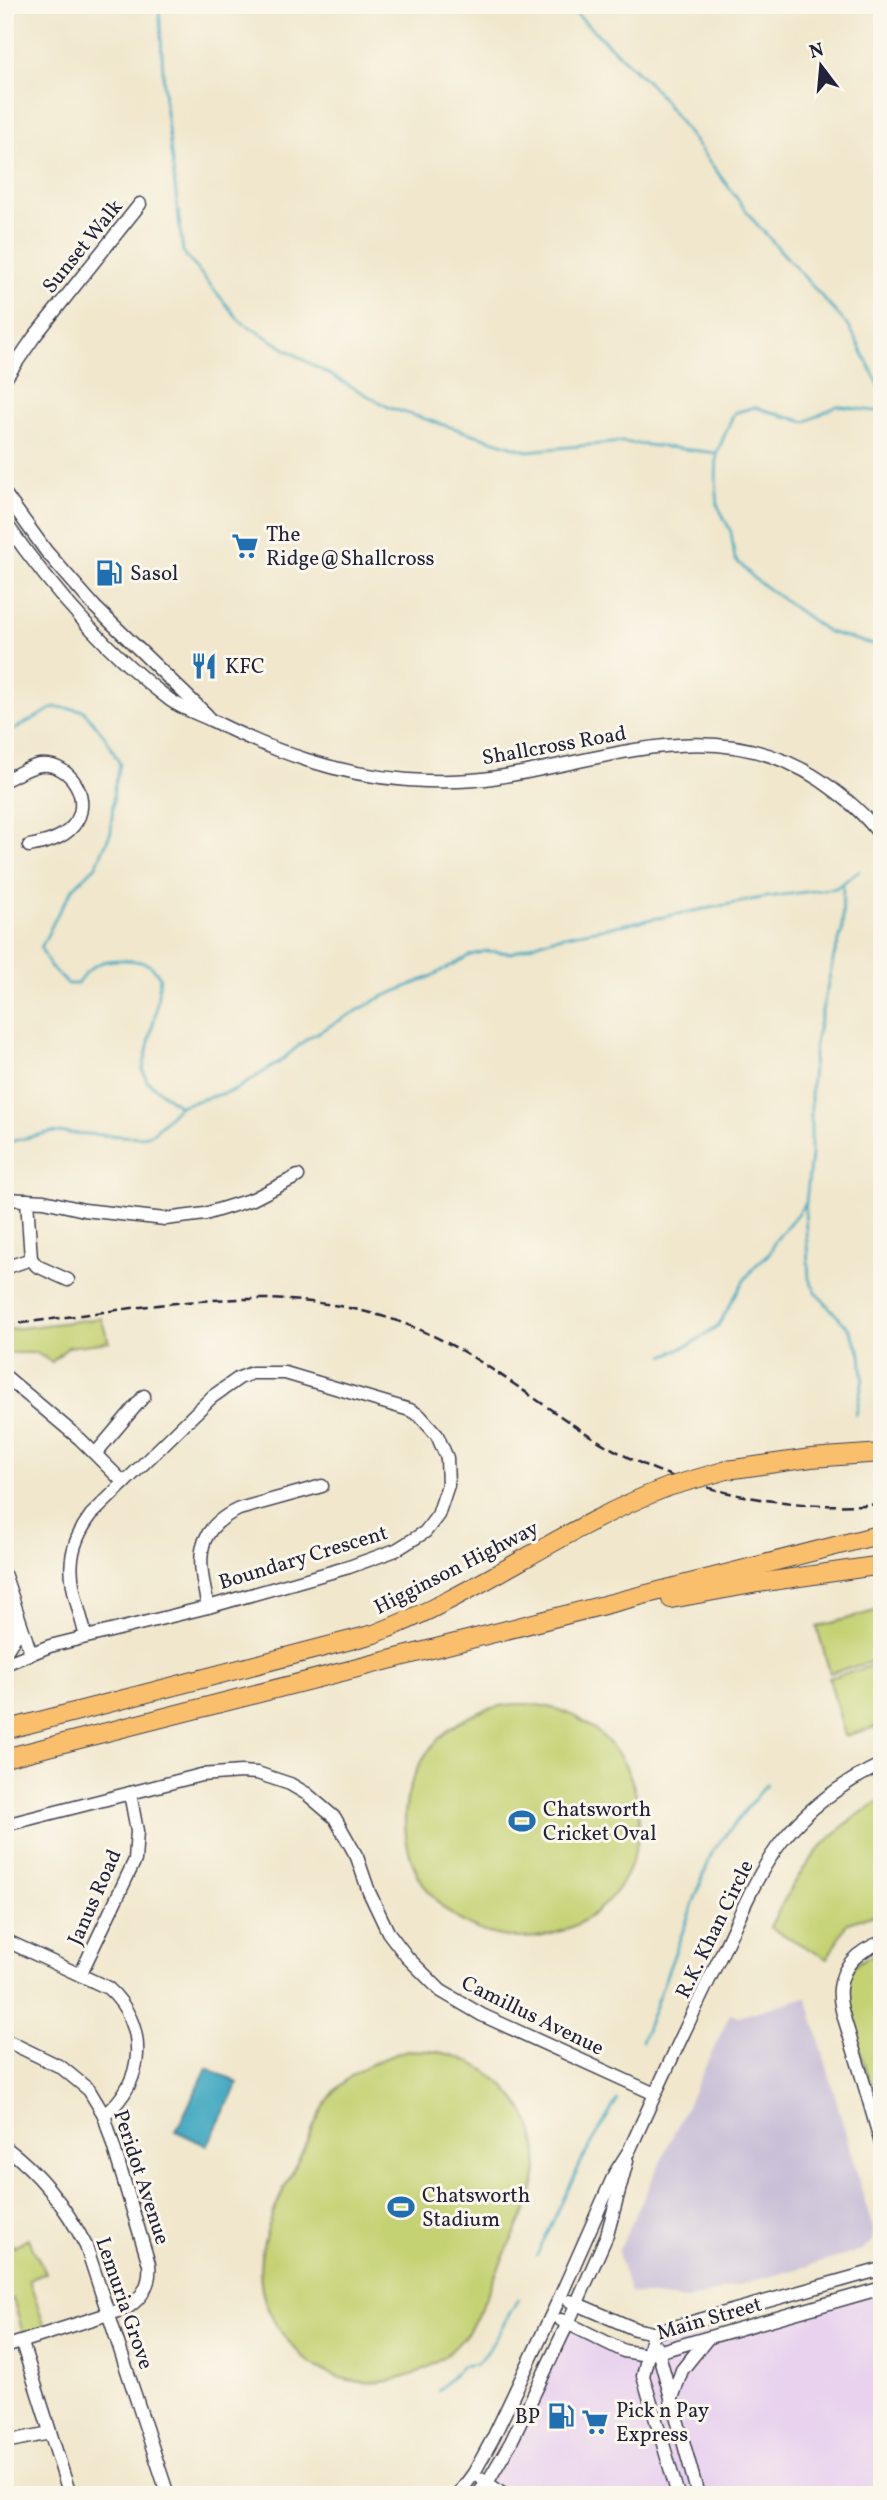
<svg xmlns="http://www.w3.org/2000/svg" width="887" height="2500" font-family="Vollkorn,serif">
<rect width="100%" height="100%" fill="#fbf7ec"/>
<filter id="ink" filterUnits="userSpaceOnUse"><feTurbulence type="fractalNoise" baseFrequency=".0143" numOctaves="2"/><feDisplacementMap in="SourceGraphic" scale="14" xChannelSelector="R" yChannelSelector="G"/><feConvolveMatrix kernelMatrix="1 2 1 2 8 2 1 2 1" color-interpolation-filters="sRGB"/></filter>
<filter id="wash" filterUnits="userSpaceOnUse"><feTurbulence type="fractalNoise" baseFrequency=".00686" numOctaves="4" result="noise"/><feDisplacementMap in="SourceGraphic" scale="28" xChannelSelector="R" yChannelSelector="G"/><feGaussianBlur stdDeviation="1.57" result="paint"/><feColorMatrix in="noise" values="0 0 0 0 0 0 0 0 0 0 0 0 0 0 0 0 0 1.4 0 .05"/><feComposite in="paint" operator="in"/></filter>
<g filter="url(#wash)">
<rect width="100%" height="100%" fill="#f0e7cc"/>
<polygon fill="#e8d2ee" points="882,2288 882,2495 506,2495 487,2482 568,2323 630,2354"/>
<polygon fill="#c9bfd7" points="807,1997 870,2219 873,2230 872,2241 861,2251 686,2300 630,2293 619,2257 619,2250 730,2014 738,2017"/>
<g fill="#c5d273" stroke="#747a57" stroke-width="2">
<polygon points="101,1318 109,1342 68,1347 52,1362 36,1353 5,1353 5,1330"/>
<polygon points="882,1609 882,1659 830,1673 817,1627"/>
<polygon points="882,1663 882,1725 845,1736 829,1678"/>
<circle cx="522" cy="1821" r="117"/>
<path d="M882,1800V1913L847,1923L827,1959L770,1927C800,1868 823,1833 882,1800Z"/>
<path d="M882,1952V2126L845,2000C846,1968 852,1962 882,1952Z"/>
<path d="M407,2050C418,2051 429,2050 439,2052C492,2061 541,2111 537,2167C535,2198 517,2228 504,2256C494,2276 480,2316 468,2332C435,2376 376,2396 326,2372C318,2368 310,2364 304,2358C230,2288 264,2229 302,2152C314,2128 324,2097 346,2080C364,2065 385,2058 407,2050Z"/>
<polygon points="5,2236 14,2247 28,2239 46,2273 29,2280 46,2330 24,2337 13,2299 5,2301"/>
</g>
<polygon fill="#41a8c1" stroke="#32657e" stroke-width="2" points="207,2068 238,2083 207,2146 176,2131"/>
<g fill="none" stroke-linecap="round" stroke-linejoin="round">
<g stroke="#41a8c1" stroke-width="2.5">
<polyline points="159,5 165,104 183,252 240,321 309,363 390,408 527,451 621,442 717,453"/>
<polyline points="567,5 655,89 754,221 850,328 882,391"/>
<polyline points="882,412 837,406 805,422 754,407 734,413 717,453 716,482 718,506 731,532 735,559 756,580 828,632 882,647"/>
<path d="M5,734L55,707L83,710L104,735L120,764L114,788L111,832L96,866L74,887L57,915L41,948L50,966L68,984H77C83,976 89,968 98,964C110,958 137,959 149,965C153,967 157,973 160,977L156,1011L143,1069L147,1081L179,1106"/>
<polyline points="843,884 842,932 834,956 815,1043 811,1089 811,1155 805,1212 809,1279 818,1295 850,1330 861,1354 863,1378 856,1415"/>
<polyline points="5,1143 51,1132 140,1137 153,1133 179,1106 235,1090 278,1063 308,1038 380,998 430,977 471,955 486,951 511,953 553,938 767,897 836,888 859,871"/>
<polyline points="664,1356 693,1343 718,1326 743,1282 756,1265 770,1253 775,1241 806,1203"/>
<polyline points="642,2041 713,1850 767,1784"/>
<polyline points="537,2255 582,2160 617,2100"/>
<polyline points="438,2391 462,2366 477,2364 488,2351 518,2299"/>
</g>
</g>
</g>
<g filter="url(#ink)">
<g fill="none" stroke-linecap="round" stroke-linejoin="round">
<g stroke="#414051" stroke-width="15">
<g id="minor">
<polyline points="5,379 34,337 140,204"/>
<polyline points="5,494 46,551 95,607 207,715"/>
<path d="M5,522C51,588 106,652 170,700C183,709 199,714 213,721C275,752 338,775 408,780C438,782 469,782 498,777C609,760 716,711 820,780C843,796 866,814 882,838"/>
<path d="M5,780C16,775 28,767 40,765C72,762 94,802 73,826C62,839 45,843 29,846"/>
<polyline points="5,1199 44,1201 84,1210 165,1219 205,1214 253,1199 298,1176"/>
<polyline points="31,1259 37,1266 68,1280"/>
<polyline points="5,1268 31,1259 27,1200"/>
<polyline points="5,1376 80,1439 124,1483"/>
<polyline points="96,1453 144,1396"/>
<polyline points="5,1576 31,1654"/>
<path d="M208,1607C199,1563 191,1531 239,1509L322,1486"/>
<polyline points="5,1653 15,1637 19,1621"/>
<path d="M5,1664L50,1646L208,1607L349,1567L396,1550L425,1532L438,1515L448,1485L447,1458L437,1435L420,1416L410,1410L285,1373H252L239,1378L212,1397L91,1515C58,1559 74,1589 86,1637"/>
<polyline points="5,1825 201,1775 241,1772 257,1773 290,1784 307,1794 335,1818 357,1857 369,1892 388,1932 407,1957 441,1991 482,2015 655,2094"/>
<path d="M5,1940L108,1988C148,2024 147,2081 104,2115"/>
<path d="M882,1942C860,1950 843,1963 840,1988C838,2005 847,2025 851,2041C862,2076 872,2111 882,2147"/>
<polyline points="80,1975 135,1860 137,1831 130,1793"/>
<path d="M5,2040L61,2067L89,2090L104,2115L149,2264C151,2284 143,2297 127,2308L5,2347"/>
<path d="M5,2147C40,2173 66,2207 86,2246L168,2495"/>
<polyline points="570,2301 635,2329 653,2333 882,2269"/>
<polyline points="561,2320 624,2351 647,2355 882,2288"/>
<polyline points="653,2333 643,2376 678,2495"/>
<polyline points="22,2343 70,2495"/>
<polyline points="657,2347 698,2495"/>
<polyline points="671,2401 682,2370 707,2339"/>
<polyline points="5,2442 50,2433"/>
<polyline points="482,2479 504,2495"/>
<path d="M458,2495L474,2473L493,2438L560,2297L615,2173L629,2151C660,2083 691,2016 724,1949C741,1913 757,1873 782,1841C808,1808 844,1782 882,1764"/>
<polyline points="477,2495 487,2483 511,2442 568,2323 607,2235 627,2161"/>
</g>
</g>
<g stroke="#414051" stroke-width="20">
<g id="highway">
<polyline points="727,1470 811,1458 882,1453"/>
<polyline points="671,1599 758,1583 882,1565"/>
<path d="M5,1730L374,1634C477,1595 565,1526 668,1487"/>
<polyline points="5,1758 882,1534"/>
</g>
</g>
<use href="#minor" stroke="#fff" stroke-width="12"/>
<use href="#highway" stroke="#f9bf6d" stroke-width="18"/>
<path stroke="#22223b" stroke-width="2.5" stroke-dasharray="10 5" stroke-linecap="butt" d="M5,1325C129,1311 255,1280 378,1315C466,1340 522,1394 597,1440C682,1492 783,1511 882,1504"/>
<g stroke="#414051" stroke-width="20" stroke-linecap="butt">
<polyline id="highway-bridge" points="668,1487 727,1470"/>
</g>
<use href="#highway-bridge" stroke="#f9bf6d" stroke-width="18"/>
</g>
</g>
<defs>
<g id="supermarket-bare" transform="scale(2.1)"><path d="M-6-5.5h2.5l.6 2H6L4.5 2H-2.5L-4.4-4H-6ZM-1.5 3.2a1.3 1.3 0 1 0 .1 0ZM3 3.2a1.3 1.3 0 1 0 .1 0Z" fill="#1f6fb2" stroke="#fbf7ec" stroke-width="2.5" paint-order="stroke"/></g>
<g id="fuel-bare" transform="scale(2.1)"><path d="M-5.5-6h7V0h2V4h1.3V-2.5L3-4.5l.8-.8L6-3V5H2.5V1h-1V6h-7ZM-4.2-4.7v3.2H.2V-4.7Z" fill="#1f6fb2" stroke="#fbf7ec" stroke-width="2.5" paint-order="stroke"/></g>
<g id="restaurant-bare" transform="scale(2.1)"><path d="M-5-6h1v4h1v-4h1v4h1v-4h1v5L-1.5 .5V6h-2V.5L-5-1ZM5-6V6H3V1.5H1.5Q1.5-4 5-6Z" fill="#1f6fb2" stroke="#fbf7ec" stroke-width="2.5" paint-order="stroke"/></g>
<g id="stadium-bare" transform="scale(2.1)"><path d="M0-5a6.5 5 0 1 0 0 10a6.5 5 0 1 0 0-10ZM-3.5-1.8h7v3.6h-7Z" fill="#1f6fb2" stroke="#fbf7ec" stroke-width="2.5" paint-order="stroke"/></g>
</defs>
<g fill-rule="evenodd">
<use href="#supermarket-bare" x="245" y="546"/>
<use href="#fuel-bare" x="109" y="573"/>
<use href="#restaurant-bare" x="204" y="666"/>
<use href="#stadium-bare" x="522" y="1821"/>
<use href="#stadium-bare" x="401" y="2207"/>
<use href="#fuel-bare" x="561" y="2416"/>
<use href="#supermarket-bare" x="595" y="2422"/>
</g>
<g text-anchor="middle" stroke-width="6" stroke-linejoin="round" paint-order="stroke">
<g font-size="21" fill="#22223b" stroke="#fbf7ec">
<text transform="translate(82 246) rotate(-51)" y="7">Sunset Walk</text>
<text transform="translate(554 745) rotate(-10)" y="7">Shallcross Road</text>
<text transform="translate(303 1557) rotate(-17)" y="7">Boundary Crescent</text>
<text transform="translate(456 1567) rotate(-27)" y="7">Higginson Highway</text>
<text transform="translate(94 1897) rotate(-66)" y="7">Janus Road</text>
<text transform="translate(714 1929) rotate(-64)" y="7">R.K. Khan Circle</text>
<text transform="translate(533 2015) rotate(26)" y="7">Camillus Avenue</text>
<text transform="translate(142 2177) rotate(72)" y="7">Peridot Avenue</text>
<text transform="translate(125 2303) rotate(71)" y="7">Lemuria Grove</text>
<text transform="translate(709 2318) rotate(-16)" y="7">Main Street</text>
</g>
<g font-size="21" fill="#22223b" stroke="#fbf7ec" text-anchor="start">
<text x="266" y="541">The<tspan x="266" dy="24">Ridge@Shallcross</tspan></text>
<text x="130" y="580">Sasol</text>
<text x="225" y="673">KFC</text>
<text x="543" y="1816">Chatsworth<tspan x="543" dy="24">Cricket Oval</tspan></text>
<text x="422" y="2202">Chatsworth<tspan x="422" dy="24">Stadium</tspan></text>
<text x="616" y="2417">Pick n Pay<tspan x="616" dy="24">Express</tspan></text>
<text x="540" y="2423" text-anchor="end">BP</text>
</g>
</g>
<rect width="887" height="2500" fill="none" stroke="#fbf7ec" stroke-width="28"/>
<g transform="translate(821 66) rotate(344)" stroke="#fbf7ec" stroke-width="5" paint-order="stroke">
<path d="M0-5L12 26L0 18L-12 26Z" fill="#22223b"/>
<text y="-10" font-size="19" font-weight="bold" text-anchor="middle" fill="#22223b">N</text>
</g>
</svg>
